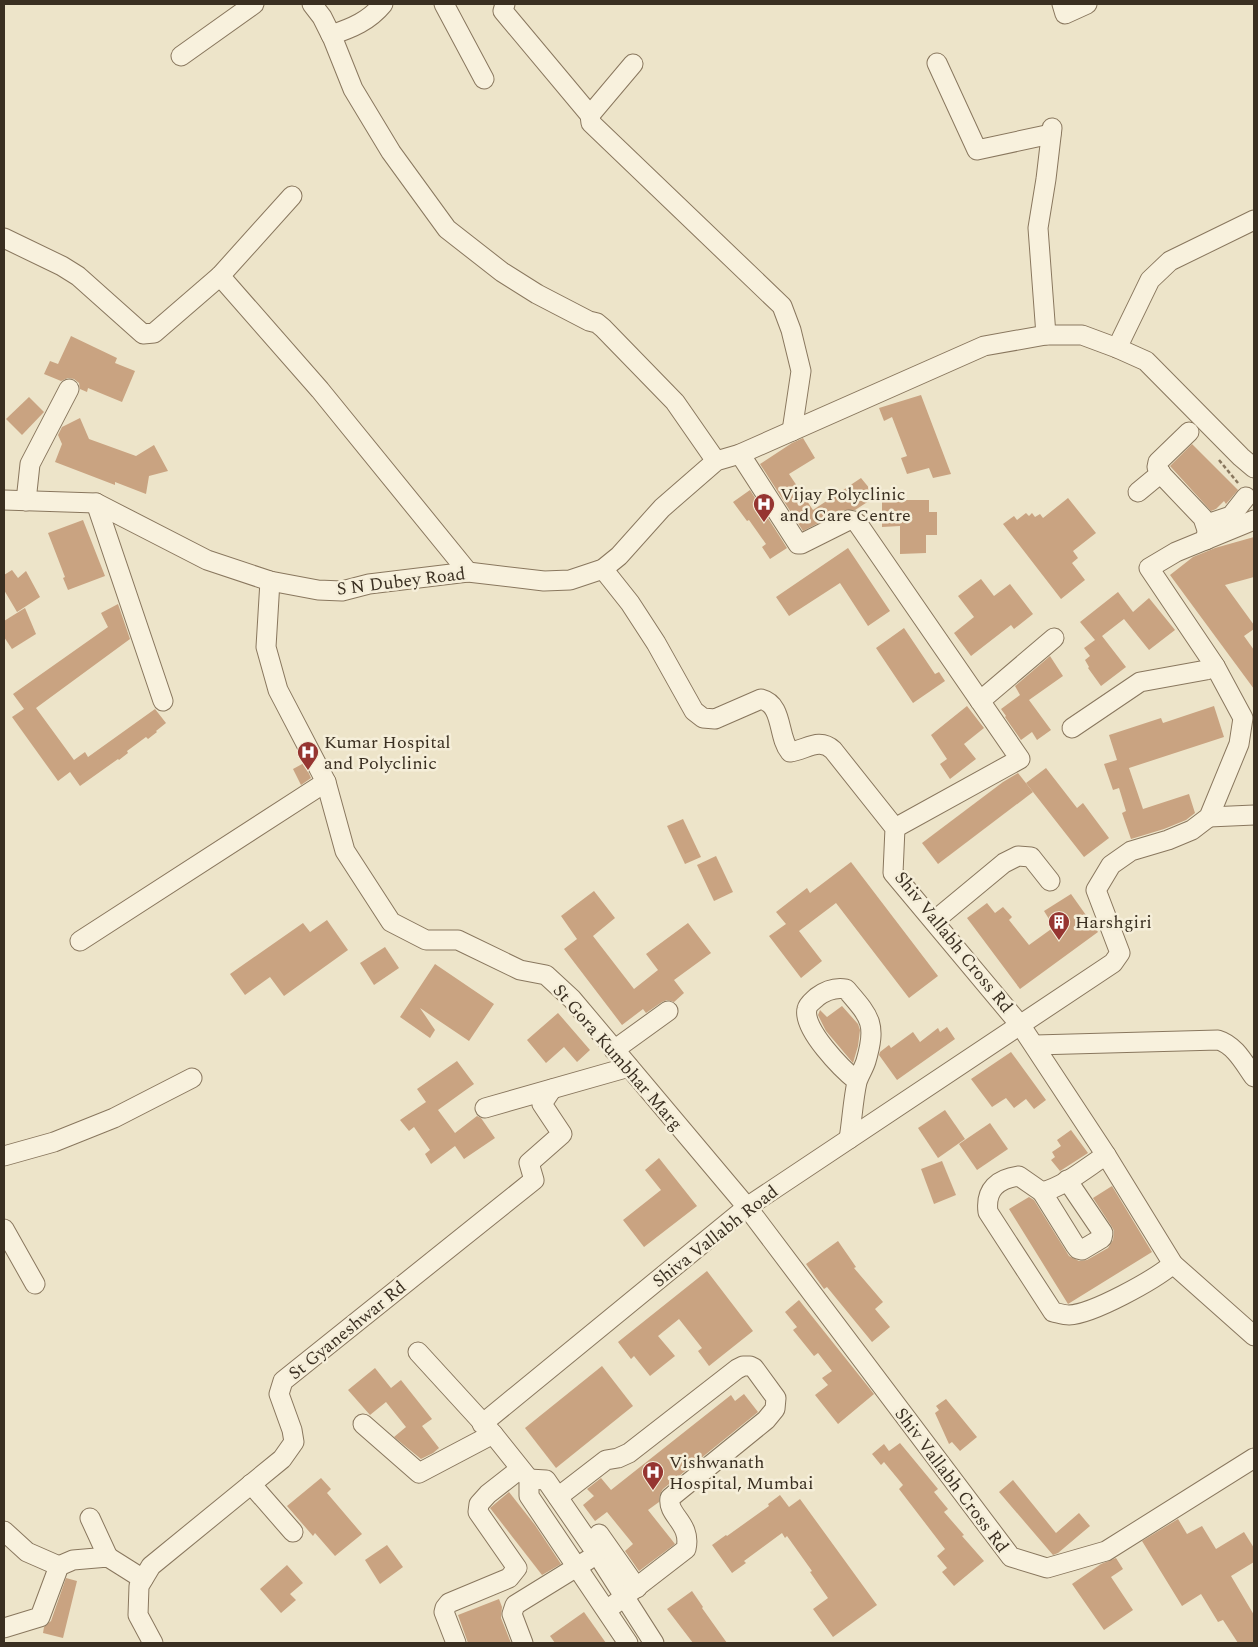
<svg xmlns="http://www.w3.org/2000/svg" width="1258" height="1647" font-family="Spectral,serif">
<rect width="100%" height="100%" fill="#ede4c9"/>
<g fill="#c9a381">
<polygon points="71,336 117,358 115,363 135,371 122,402 88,388 87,392 80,389 79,383 74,379 68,378 61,381 44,374 50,361 58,364"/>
<polygon points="921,395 951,474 933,478 929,468 907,474 901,458 907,456 892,417 884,421 879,408"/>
<polygon points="29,397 44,412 22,435 6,419"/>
<polygon points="80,418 89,439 136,456 154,445 168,471 149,476 146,494 115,482 115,485 55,462 62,444 58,435 62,427"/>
<polygon points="803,438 815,458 789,474 813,510 861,478 870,489 855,492 855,501 869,501 855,510 844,510 803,531 760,464 792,443"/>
<polygon points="1192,444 1238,490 1226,504 1224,501 1216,509 1211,511 1170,466"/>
<polygon points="750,490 787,548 770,559 762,547 766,544 749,520 747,521 733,502"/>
<polygon points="1068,498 1096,533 1073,551 1078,558 1072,563 1085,580 1061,599 1003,524 1014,516 1017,520 1026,513 1029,516 1032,513 1035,517 1040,514 1043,518"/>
<polygon points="882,500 929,500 929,512 937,512 937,535 926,535 926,553 900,554 900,526 882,527"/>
<polygon points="83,520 105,576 68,590 63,578 65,577 48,533"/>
<polygon points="1254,537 1254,577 1225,585 1254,625 1254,629 1244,636 1254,650 1254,689 1170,575 1193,557 1215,548"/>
<polygon points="848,548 890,611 868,626 840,583 789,616 776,597"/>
<polygon points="12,570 18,578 26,571 40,597 17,612 4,590 4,575"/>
<polygon points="981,579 994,596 1010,584 1033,614 1014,629 1011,625 971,656 954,633 974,617 958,596"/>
<polygon points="1118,592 1133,612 1149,598 1175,630 1149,650 1124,619 1102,636 1126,667 1101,686 1088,668 1089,667 1085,660 1090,656 1084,648 1095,640 1080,622"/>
<polygon points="118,604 130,639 36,708 74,760 85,752 88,757 155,709 166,723 156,731 157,732 148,739 146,737 127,751 128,753 119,760 118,759 80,786 70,772 58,781 12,717 24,709 13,694 108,627 101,613"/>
<polygon points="25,608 36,634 12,649 4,637 4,621"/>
<polygon points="904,628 935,674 939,672 945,681 913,703 876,648"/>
<polygon points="1050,656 1063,676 1029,700 1051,730 1037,740 1032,732 1021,740 1005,717 1006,716 1001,709 1020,695 1015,686"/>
<polygon points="967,706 984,728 964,744 976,759 950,779 940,764 947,759 931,735"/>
<polygon points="1214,706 1224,737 1129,768 1143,809 1189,794 1195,813 1186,820 1164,829 1131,839 1122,813 1126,811 1119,788 1113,790 1104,764 1117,760 1109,735 1161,718 1163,723"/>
<polygon points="304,763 311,778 301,785 293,769"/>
<polygon points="1046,768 1077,808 1083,803 1109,838 1084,857 1026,783"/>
<polygon points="1018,773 1033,792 938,864 922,843 1003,782"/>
<polygon points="683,819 701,857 685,864 667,826"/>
<polygon points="716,856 733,892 714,901 697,865"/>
<polygon points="851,862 938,976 909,998 836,903 799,931 822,961 801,978 769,936 786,924 776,912 807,888 810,893"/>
<polygon points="594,891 615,918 593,936 634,989 658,970 646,954 688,923 711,953 674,980 684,993 674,1002 667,1000 662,1002 646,1013 643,1009 622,1025 564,949 577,939 561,916"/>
<polygon points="1071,894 1098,932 1020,989 967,918 987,903 995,913 1003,907 1012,917 1009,920 1029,945 1054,927 1044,911"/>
<polygon points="327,920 348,950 284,996 270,977 245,995 230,974 303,923 310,932"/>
<polygon points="385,947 399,968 374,985 360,963"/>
<polygon points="435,964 494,1004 469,1041 420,1008 435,1030 430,1038 400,1017"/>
<polygon points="842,1006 858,1024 860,1030 858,1046 853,1063 826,1031 818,1015 820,1010 827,1017"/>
<polygon points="558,1013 590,1050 577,1062 564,1047 546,1063 527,1040"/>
<polygon points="947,1027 955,1039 897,1080 879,1055 880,1052 889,1045 891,1048 913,1032 920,1042 938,1028 940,1032"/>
<polygon points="1011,1052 1046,1100 1034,1109 1026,1099 1014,1108 1006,1098 992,1107 971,1079"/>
<polygon points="457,1061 474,1084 438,1110 455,1133 477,1116 481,1118 495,1138 464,1159 455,1146 431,1164 425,1154 430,1150 414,1127 409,1131 400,1120 426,1102 417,1089"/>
<polygon points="945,1110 965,1139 938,1158 918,1128"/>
<polygon points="990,1123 1008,1149 977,1170 959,1144"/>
<polygon points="1071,1130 1088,1153 1060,1171 1051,1160 1055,1157 1052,1152 1061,1146 1057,1140"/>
<polygon points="659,1158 697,1206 644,1247 623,1220 661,1190 645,1170"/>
<polygon points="942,1161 956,1195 934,1204 921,1169"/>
<polygon points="1112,1186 1152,1252 1068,1304 1009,1209 1029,1197 1034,1200 1069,1256 1079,1261 1087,1260 1108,1248 1113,1240 1114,1231 1112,1227 1093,1198"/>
<polygon points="838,1241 856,1267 854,1268 883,1302 875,1309 890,1327 872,1342 827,1287 824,1289 806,1264"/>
<polygon points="707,1271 753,1331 709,1366 698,1351 702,1348 679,1319 658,1336 675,1356 650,1376 634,1356 631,1359 618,1342"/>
<polygon points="799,1300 874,1394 838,1424 815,1395 828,1385 822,1378 832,1371 818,1353 814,1356 793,1330 797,1327 785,1312"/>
<polygon points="602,1366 633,1406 556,1468 525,1428"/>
<polygon points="375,1368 391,1388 401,1380 432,1419 422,1426 439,1448 433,1453 421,1459 394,1437 406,1427 386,1402 370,1415 348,1390"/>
<polygon points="744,1394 758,1412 663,1489 660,1494 659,1502 648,1510 675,1544 639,1571 625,1551 633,1544 607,1512 595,1521 583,1505 594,1496 587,1489 601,1478 611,1490 731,1395 735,1401"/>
<polygon points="946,1399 977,1437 960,1451 952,1442 949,1444 935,1413 939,1410 936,1406"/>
<polygon points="900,1443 938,1489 934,1492 948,1509 944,1512 964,1535 962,1536 984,1561 954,1586 942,1572 947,1568 937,1556 945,1549 899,1489 903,1485 884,1462 881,1465 872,1454 884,1444 889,1451"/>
<polygon points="321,1478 331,1489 327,1493 362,1534 335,1556 315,1533 313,1536 287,1506"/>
<polygon points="1013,1480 1056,1533 1079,1513 1090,1526 1058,1553 1053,1555 999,1492"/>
<polygon points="509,1492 535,1525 561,1564 542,1575 490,1508"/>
<polygon points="780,1495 789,1507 800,1499 877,1605 833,1637 813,1609 828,1598 810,1572 812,1571 787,1536 785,1538 782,1533 744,1561 746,1563 732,1573 712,1545 726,1535 727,1536 769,1506 768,1504"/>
<polygon points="1178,1519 1187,1534 1202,1526 1216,1549 1244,1532 1254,1548 1254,1562 1231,1576 1254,1615 1254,1643 1238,1643 1223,1620 1218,1622 1201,1594 1182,1606 1142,1541"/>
<polygon points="387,1545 403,1567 380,1584 365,1560"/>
<polygon points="1116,1558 1123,1569 1111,1577 1133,1610 1104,1630 1072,1584 1101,1564"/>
<polygon points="287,1565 303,1583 290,1594 296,1600 281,1613 260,1589"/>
<polygon points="66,1578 77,1581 63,1638 43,1633 44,1627 51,1621"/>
<polygon points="692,1591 703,1607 702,1608 727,1643 693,1643 667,1609"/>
<polygon points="499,1599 502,1607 501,1618 511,1643 468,1643 458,1615"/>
<polygon points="584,1612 606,1643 555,1643 550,1636"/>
</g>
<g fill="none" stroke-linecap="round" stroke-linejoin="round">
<g stroke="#89775e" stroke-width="21">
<g id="minor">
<polyline points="312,4 322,17 333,39 353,89 391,152 447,229 502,272 537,294 589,321 597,323 603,328 675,402 716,461"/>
<polyline points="444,4 484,79"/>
<polyline points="505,4 503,11 590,115"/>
<polyline points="1062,4 1065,14 1087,4"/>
<path d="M331,35C352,28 369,21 383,4"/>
<polyline points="181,56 254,4"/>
<polyline points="937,63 977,150 1051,134"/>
<polyline points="633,64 590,115 591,123 782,306 791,330 801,371 792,431"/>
<polyline points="4,238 62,266 78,276 143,334 154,333 220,276 292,196"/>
<polyline points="220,276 320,390 468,572"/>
<polyline points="1046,335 1038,228 1046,179 1052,128"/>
<polyline points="1117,348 1150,280 1170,261 1254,220"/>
<polyline points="1189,432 1158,462 1157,467 1162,475 1203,518 1207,530 1206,540"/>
<polyline points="740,454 798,544 801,544 849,520 854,521 858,524 1020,759 895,828"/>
<polyline points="1138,492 1161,473"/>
<polyline points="4,500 96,503 207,560 270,581 318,590 342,591 369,584 468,572 544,581 570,580 603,569 619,556 662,508 716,461 740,454 984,346 1046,335 1082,335 1117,348 1146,361 1241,457 1254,468"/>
<polyline points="26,501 30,464 69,389"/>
<polyline points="96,503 163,701"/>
<polyline points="1210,523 1231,516 1246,497"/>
<path d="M603,569L630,603L656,643L694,711L703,718L715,719L761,699C784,705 777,736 790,752C806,750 819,737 833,750L895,828L893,873L1021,1026L1106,1155L1173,1264L1254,1336"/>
<polyline points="270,581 266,647 278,690 326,782 345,851 391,922 426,940 458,940 520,970 546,975 572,999 747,1207 1011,1557 1047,1568 1106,1551 1254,1458"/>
<polyline points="980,701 1054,638"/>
<polyline points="1072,728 1140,682 1206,670 1215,666"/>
<polyline points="1209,817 1254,815"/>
<polyline points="934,921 1004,863 1018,856 1031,857 1050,881"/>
<polyline points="80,941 326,782"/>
<path d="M1035,1045L1218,1040C1235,1045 1244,1063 1254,1077"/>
<polyline points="614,1050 668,1011"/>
<polyline points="485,1108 629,1067"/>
<path d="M849,1139C852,1121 853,1100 857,1082C859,1075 864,1068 866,1061C877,1023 870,1017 846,989C835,987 825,991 817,997C813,1001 808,1004 807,1009C802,1029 843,1070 857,1081"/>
<path d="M1106,1155C1086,1168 1065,1186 1042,1192L1019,1176C998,1179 985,1189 988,1212L1053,1312C1058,1313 1064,1315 1069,1315C1093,1314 1154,1280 1173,1264"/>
<polyline points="4,1156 54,1142 114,1118 192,1078"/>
<polyline points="1042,1192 1075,1245 1078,1249 1082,1250 1102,1238 1103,1233 1067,1180"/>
<polyline points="4,1229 35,1284"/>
<polyline points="418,1352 493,1434 529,1479 529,1496 628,1643"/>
<polyline points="363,1424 419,1473 493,1434"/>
<polyline points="482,1424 747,1207 1113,963 1120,953 1096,890 1111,865 1131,851 1168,840 1192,830 1209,817 1239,744 1243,718 1215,666 1149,568 1176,552 1254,520"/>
<polyline points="529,1479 546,1480 597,1554 654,1643"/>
<polyline points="251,1484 293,1532"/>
<path d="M558,1497L606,1460L618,1458L629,1453L737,1369L743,1366H750L754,1368L776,1398L775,1409L766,1420L670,1498C667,1516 692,1523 686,1549L607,1610"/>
<polyline points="90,1518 108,1557"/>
<polyline points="4,1531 27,1552 59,1566"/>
<polyline points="599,1534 637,1588"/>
<polyline points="4,1628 40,1617 59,1566 73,1560 108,1557 143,1579"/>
<polyline points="153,1643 138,1615 139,1586 151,1566 282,1459 294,1442 292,1430 279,1394 283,1381 534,1180 529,1163 562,1134 542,1104 552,1089"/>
<polyline points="456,1643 444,1612 445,1608 449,1603 509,1578 517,1568 478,1512 479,1504 488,1494 520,1469"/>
<polyline points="523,1643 512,1614 515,1605 588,1560"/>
</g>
</g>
<polyline stroke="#89775e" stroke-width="2.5" stroke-dasharray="4 2.5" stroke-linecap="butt" points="1219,460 1238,483"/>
<use href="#minor" stroke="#f8f1dd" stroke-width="19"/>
</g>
<defs>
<g id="hospital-pin" transform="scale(1.125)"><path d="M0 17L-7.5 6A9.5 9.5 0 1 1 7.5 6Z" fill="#963531" stroke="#f5eed9"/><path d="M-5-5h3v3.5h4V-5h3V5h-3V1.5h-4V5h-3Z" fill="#fff"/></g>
<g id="building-pin" transform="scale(1.125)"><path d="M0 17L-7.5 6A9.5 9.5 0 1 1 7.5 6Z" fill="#963531" stroke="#f5eed9"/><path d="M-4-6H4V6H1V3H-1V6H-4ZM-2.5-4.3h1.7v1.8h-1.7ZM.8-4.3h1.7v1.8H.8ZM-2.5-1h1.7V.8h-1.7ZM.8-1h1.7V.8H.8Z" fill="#fff"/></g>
</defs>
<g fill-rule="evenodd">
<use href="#hospital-pin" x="764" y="504"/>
<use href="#hospital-pin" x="308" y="752"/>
<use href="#building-pin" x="1059" y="922"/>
<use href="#hospital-pin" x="653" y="1472"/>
</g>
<g text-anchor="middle" stroke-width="5" stroke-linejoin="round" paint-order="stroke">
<g font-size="18" fill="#3a2f21" stroke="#f5eed9" text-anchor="start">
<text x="780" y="500">Vijay Polyclinic<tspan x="780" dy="21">and Care Centre</tspan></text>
<text x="324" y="748">Kumar Hospital<tspan x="324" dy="21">and Polyclinic</tspan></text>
<text x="1075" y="928">Harshgiri</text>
<text x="669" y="1468">Vishwanath<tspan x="669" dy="21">Hospital, Mumbai</tspan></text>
</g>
<g font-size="18" fill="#3a2f21" stroke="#f5eed9">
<text transform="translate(401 581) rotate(-7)" y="6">S N Dubey Road</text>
<text transform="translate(954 942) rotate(51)" y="6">Shiv Vallabh Cross Rd</text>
<text transform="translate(618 1057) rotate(49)" y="6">St Gora Kumbhar Marg</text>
<text transform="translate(715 1236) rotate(-38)" y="6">Shiva Vallabh Road</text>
<text transform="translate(347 1330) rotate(-39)" y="6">St Gyaneshwar Rd</text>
<text transform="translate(952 1480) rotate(53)" y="6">Shiv Vallabh Cross Rd</text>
</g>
</g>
<rect width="1258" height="1647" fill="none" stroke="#3a2f21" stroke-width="10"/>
</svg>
